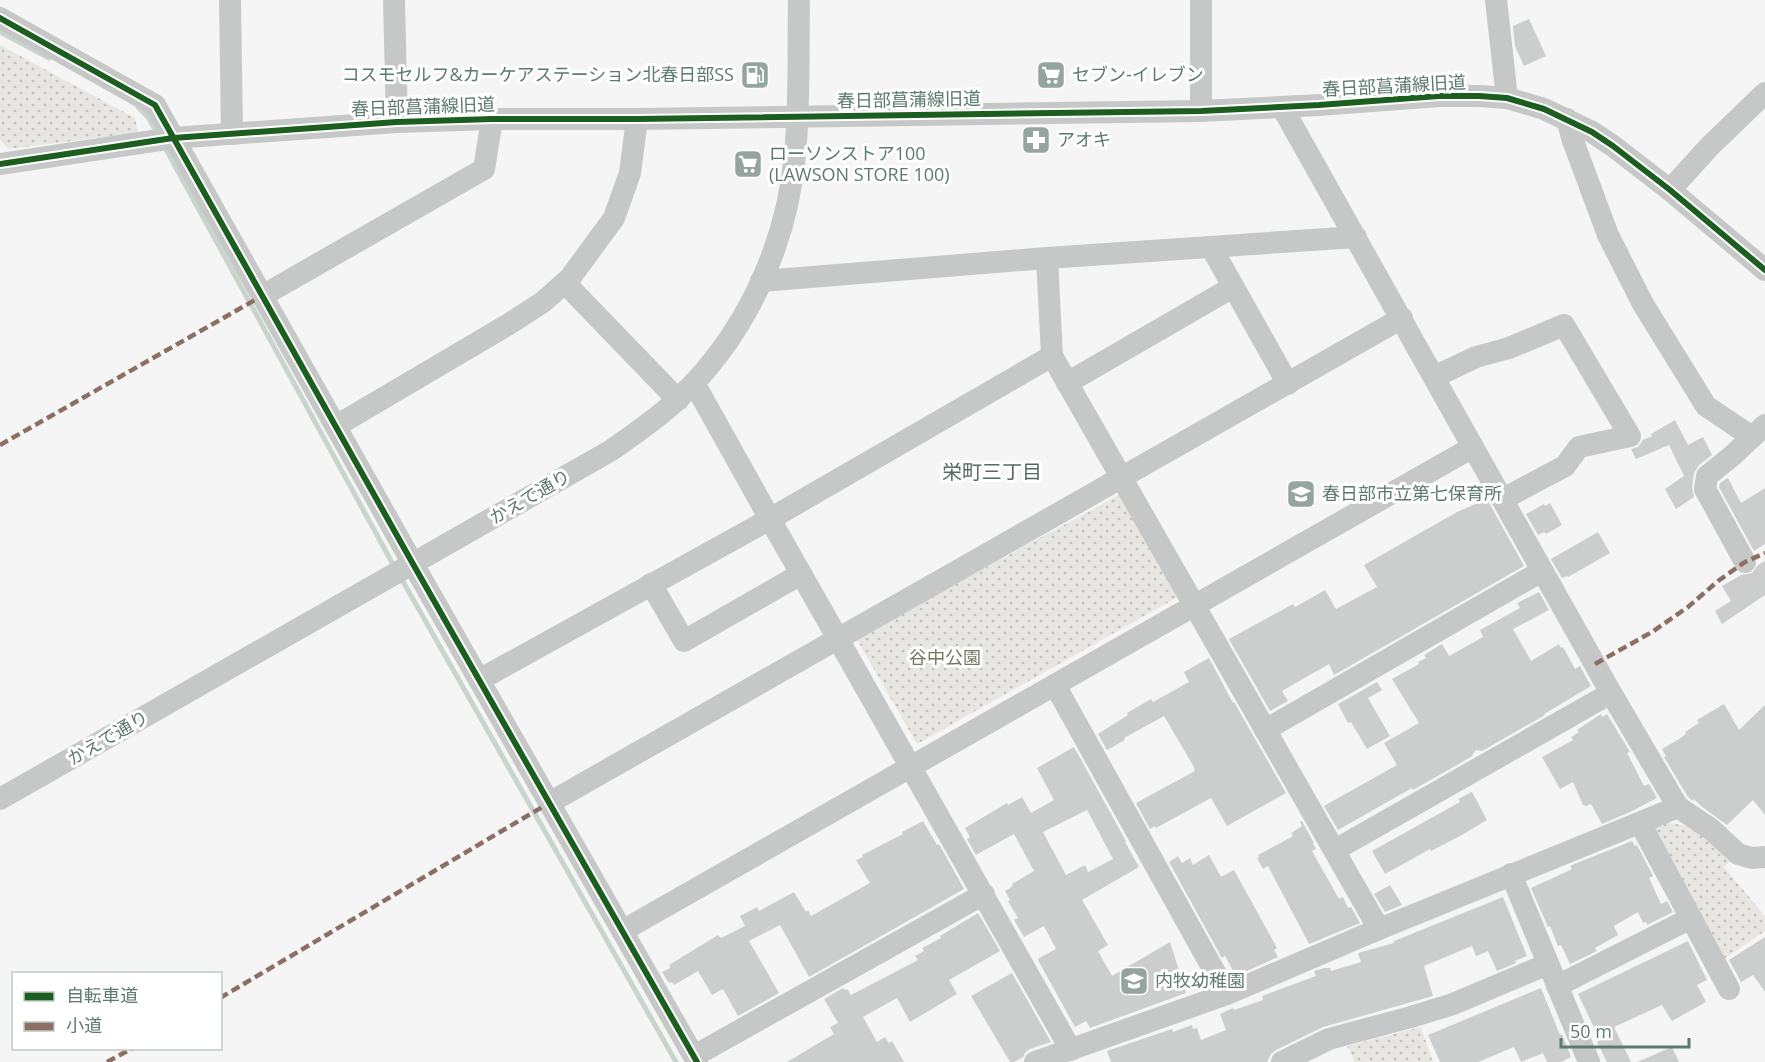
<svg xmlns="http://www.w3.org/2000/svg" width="1765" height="1062" font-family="'Open Sans','Noto Sans JP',sans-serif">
<defs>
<pattern id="grass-dots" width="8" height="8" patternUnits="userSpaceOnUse" patternTransform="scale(1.5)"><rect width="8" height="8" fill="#e8e6e2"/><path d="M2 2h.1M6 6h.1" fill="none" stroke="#bfbfbb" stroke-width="1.8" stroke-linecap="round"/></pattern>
</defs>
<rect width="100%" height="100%" fill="#f6f5f5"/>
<g fill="url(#grass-dots)">
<polygon points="0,45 135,118 138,133 8,149 0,139"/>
<polygon points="1119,495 1178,597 917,744 856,638"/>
<polygon points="1661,821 1697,828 1732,859 1724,867 1765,916 1765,931 1724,959 1653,831"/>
<polygon points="1421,1027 1433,1062 1355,1062 1347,1046"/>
</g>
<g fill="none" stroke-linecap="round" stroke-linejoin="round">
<g stroke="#c8d5cd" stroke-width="5">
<polyline points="0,32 49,58"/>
<polyline points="138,107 148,117 157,133"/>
<polyline points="163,144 395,568"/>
<polyline points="401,578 676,1062"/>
</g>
</g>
<g fill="#cccecd" fill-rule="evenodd">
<polygon points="1529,19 1546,56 1524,66 1515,46 1513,26"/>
<polygon points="1675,420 1688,445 1703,437 1712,455 1699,465 1694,473 1692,487 1694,497 1676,509 1665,489 1684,476 1669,445 1636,459 1631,449 1638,447 1643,440 1652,436 1651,434"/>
<polygon points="1728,478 1741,503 1765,488 1765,544 1754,551 1719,487 1720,483"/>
<polygon points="1487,499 1524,566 1334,675 1329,664 1282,691 1288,701 1270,711 1229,639 1293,604 1295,607 1325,590 1336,609 1377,587 1364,565 1457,512"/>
<polygon points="1550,503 1562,525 1546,534 1544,532 1538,535 1526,514 1544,504 1545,506"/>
<polygon points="1598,532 1610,553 1568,577 1567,576 1562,578 1551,559"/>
<polygon points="1765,561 1765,595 1722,624 1715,611 1731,601 1722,586 1741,575 1752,573 1758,565"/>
<polygon points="1539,592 1549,610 1513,629 1531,661 1559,644 1561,648 1563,647 1575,669 1580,666 1591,686 1544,714 1545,715 1482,751 1476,750 1471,757 1413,790 1412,788 1338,830 1324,806 1397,765 1384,743 1419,723 1392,679 1419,664 1418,662 1426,658 1424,655 1442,644 1449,656 1483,637 1480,630 1520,608 1517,603"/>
<polygon points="1209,658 1233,703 1234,702 1286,793 1227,826 1211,798 1156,828 1155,826 1150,829 1136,803 1195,771 1194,767 1164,716 1124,738 1125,740 1107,750 1098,734 1128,715 1127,713 1151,699 1153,702 1189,682 1184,672"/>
<polygon points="1377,682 1382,690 1368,698 1390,736 1367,749 1351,722 1348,723 1338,704"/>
<polygon points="1724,704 1739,730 1765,705 1765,815 1753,800 1727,825 1701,806 1694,799 1693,801 1688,797 1664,757 1666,756 1662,749 1679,739 1686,734 1685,732 1699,723 1697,720"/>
<polygon points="1601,714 1602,717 1607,714 1630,752 1627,753 1644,786 1649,784 1657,798 1632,811 1602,824 1591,804 1586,806 1583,805 1573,782 1560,789 1542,757 1573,740 1571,737 1579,732 1577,730"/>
<path d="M1074,747L1126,841L1125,842L1139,867L1082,900L1108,945L1098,951L1112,976L1170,942L1186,993L1090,1028L1086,1021L1075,1027L1038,960L1039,958L1056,949L1044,926L1024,937L1014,920L1018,918L1008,901L1010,900L1005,891L1013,886L1012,884L1034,871L1014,834L976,855L967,839L970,837L965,828L1007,803L1008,805L1022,797L1031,813L1054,800L1037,768ZM1087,810L1113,859L1088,872L1085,865L1066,875L1043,832Z"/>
<polygon points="1472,792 1487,820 1460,836 1431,851 1430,849 1385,874 1372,851 1460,802 1458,799"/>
<polygon points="923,821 937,845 939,844 964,889 809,977 780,925 749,941 779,993 738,1016 723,989 712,995 698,971 674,985 672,982 669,983 662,972 670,968 669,965 718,935 721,938 745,926 740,916 757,907 759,911 794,892 806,912 808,910 811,916 870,883 856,860 863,857 862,855 903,834 902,832"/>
<polygon points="1302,821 1314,843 1313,843 1316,849 1312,851 1339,899 1343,897 1348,908 1351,907 1360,923 1309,944 1268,866 1263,869 1257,858 1259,857 1258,855 1293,836 1291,833 1302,826 1300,822"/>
<polygon points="1632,841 1635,846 1637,845 1653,876 1649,878 1661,904 1667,901 1673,912 1647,925 1646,922 1643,923 1638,912 1614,926 1618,935 1595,948 1597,951 1570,964 1561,945 1558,946 1550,926 1548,927 1531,888 1566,872 1572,869 1570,866 1572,865"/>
<polygon points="1209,855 1221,877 1234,870 1277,948 1274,950 1278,957 1236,976 1225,956 1222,958 1169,862 1178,856 1182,863 1190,858 1193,865"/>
<polygon points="1390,885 1402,905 1385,912 1374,894"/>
<polygon points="1503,897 1527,956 1515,961 1516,963 1497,971 1488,951 1476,956 1472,946 1424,966 1433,996 1323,1027 1276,1050 1271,1054 1267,1062 1111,1062 1107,1051 1172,1029 1173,1032 1192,1025 1193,1029 1197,1028 1201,1040 1226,1030 1220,1014 1233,1008 1234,1010 1263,1000 1262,996 1316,976 1314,971 1324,968 1330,968 1331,971 1361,962 1358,953 1394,943 1394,941"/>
<polygon points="978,913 1000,951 949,980 957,994 910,1022 897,998 863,1017 877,1042 885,1037 889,1043 892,1041 904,1062 787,1062 834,1034 830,1027 838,1023 824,999 843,988 845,990 847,989 851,995 918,960 915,956 924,951 922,948 941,938 940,936"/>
<polygon points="1765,937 1765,992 1753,975 1741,982 1729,960"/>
<polygon points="1688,941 1707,980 1697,985 1706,1002 1672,1021 1662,1005 1614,1027 1631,1062 1607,1062 1597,1042 1600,1040 1578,994"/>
<polygon points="1012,973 1051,1042 1030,1049 1025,1053 1023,1057 1014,1062 1010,1062 971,996"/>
<polygon points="1541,988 1560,1035 1562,1034 1571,1057 1561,1062 1547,1062 1543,1053 1521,1062 1514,1047 1478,1062 1440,1062 1428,1035"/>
<polygon points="1672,1047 1679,1062 1637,1062"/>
</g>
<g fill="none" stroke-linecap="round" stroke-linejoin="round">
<g stroke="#c5c8c6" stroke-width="22">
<polyline points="230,0 232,134"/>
<polyline points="394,0 397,122"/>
<polyline points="1201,0 1201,111"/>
<polyline points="1496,0 1507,98"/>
<polyline points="0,18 155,105 413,564 697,1062"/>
<polyline points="1282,107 1611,693 1678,807 1711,829 1738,854 1752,858 1765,857"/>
<polyline points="1567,119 1573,141 1608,235 1643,304 1706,406 1752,437"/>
<polyline points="0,164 173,138 397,122 492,119 637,119 1201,111 1319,105 1439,96 1479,96 1507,98 1544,109 1592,132 1613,146 1670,190 1765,270"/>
<polyline points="1670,190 1709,147 1765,93"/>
<polyline points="1211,247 1288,384"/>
<polyline points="1047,258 1052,356 1379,929"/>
<polyline points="761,281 1047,258 1356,237"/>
<polyline points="565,283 678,400"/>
<polyline points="262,296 484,169 492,119"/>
<polyline points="1434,377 1476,357 1509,348 1564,325 1630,436 1579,447 1565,466 1503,499"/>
<polyline points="694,383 770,519 1071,1050"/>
<polyline points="1067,383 1233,287"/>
<polyline points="336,426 509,324 543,302 570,278 614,218 630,173 637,119"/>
<polyline points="1745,562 1705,489 1707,476 1732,456 1765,425"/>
<polyline points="651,584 684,641 801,574"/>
<polyline points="479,680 770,519 1052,356"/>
<polyline points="1055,685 1227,994"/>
<polyline points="1265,730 1542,571"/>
<path d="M0,799L610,451C633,435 657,419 678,399C745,336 787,246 795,154C800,103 798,51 799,0"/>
<path d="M549,803C833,640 1118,481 1402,318"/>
<polyline points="1640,823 1729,989"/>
<polyline points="1335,850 1611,693"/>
<polyline points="1511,874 1589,1062"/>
<polyline points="622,931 1473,447"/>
<polyline points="1557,986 1691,918"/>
<polyline points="694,1056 984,894"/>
<polyline points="1035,1062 1227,994 1379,929 1678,807"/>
<polyline points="1282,1062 1329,1039 1411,1017 1453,1004 1548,964"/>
</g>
<g stroke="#8d6e63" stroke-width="4.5" stroke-dasharray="9 4.5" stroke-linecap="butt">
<polyline points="0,445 262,296"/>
<polyline points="1595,664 1652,632 1688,607 1718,581 1745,562 1765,553"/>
<polyline points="220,998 549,803"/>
<polyline points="107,1062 133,1048"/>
</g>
<g stroke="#fff" stroke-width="10">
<g id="cycleway">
<polyline points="0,18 155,105 413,564 697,1062"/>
<polyline points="0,164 173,138 397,122 492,119 637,119 1201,111 1319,105 1439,96 1479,96 1507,98 1544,109 1592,132 1613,146 1670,190 1765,270"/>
</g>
</g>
<use href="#cycleway" stroke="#1b5e20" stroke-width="6"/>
</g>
<defs>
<g id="fuel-square" transform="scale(1.5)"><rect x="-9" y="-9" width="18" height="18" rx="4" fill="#93a59d" stroke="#fff"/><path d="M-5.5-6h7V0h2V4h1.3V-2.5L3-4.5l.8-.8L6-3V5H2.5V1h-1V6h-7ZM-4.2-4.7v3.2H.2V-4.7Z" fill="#fff"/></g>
<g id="supermarket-square" transform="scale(1.5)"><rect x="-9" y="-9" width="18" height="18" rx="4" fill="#93a59d" stroke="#fff"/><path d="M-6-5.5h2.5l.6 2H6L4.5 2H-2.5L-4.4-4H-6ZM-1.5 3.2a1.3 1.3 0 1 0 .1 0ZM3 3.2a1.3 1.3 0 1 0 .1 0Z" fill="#fff"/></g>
<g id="pharmacy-square" transform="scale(1.5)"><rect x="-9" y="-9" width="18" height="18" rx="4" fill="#93a59d" stroke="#fff"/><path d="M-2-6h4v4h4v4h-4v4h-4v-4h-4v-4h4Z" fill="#fff"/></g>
<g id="school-square" transform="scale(1.5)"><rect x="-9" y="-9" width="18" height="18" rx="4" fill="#93a59d" stroke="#fff"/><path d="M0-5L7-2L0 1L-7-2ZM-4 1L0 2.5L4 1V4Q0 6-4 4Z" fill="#fff"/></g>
</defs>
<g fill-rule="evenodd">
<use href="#fuel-square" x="755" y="75"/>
<use href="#supermarket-square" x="1051" y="75"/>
<use href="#pharmacy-square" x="1036" y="140"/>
<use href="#supermarket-square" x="748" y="164"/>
<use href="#school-square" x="1301" y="494"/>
<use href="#school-square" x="1134" y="981"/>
</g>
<g text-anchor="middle" stroke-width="6" stroke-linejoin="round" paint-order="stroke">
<g font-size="18" fill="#5d7a6e" stroke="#fff" text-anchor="start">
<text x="734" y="81" text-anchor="end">コスモセルフ&amp;カーケアステーション北春日部SS</text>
<text x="1072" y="81">セブン-イレブン</text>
<text x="1057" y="146">アオキ</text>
<text x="769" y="160">ローソンストア100<tspan x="769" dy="21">(LAWSON STORE 100)</tspan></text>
<text x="1322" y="500">春日部市立第七保育所</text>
<text x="1155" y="987">内牧幼稚園</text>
</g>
<g font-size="18" fill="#5d7a6e" stroke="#fff">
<text transform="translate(1394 86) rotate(-3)" y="6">春日部菖蒲線旧道</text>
<text transform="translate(909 100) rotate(-1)" y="6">春日部菖蒲線旧道</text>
<text transform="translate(423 107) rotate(-2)" y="6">春日部菖蒲線旧道</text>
<text transform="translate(530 497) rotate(-30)" y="6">かえで通り</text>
<text transform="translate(108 738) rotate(-30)" y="6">かえで通り</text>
</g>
<g font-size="18" fill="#787661" stroke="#fff">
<text x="945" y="664">谷中公園</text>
</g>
<g font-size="20" fill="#546b61" stroke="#fff">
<text x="992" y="479">栄町三丁目</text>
</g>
</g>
<rect x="12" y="972" width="210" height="78" fill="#ffffff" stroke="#becac5" stroke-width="1.5"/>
<rect x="24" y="992" width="30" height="9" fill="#1b5e20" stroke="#becac5" stroke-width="1.5"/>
<text x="66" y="1002" font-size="18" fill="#5d7a6e">自転車道</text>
<rect x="24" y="1022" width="30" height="9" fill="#8d6e63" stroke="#becac5" stroke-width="1.5"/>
<text x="66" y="1032" font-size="18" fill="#5d7a6e">小道</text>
<path d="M1561 1038v9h128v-9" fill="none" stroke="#5d7a6e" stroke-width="3"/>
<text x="1570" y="1038" font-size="18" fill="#5d7a6e" stroke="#ffffff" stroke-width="4.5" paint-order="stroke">50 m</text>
</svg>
